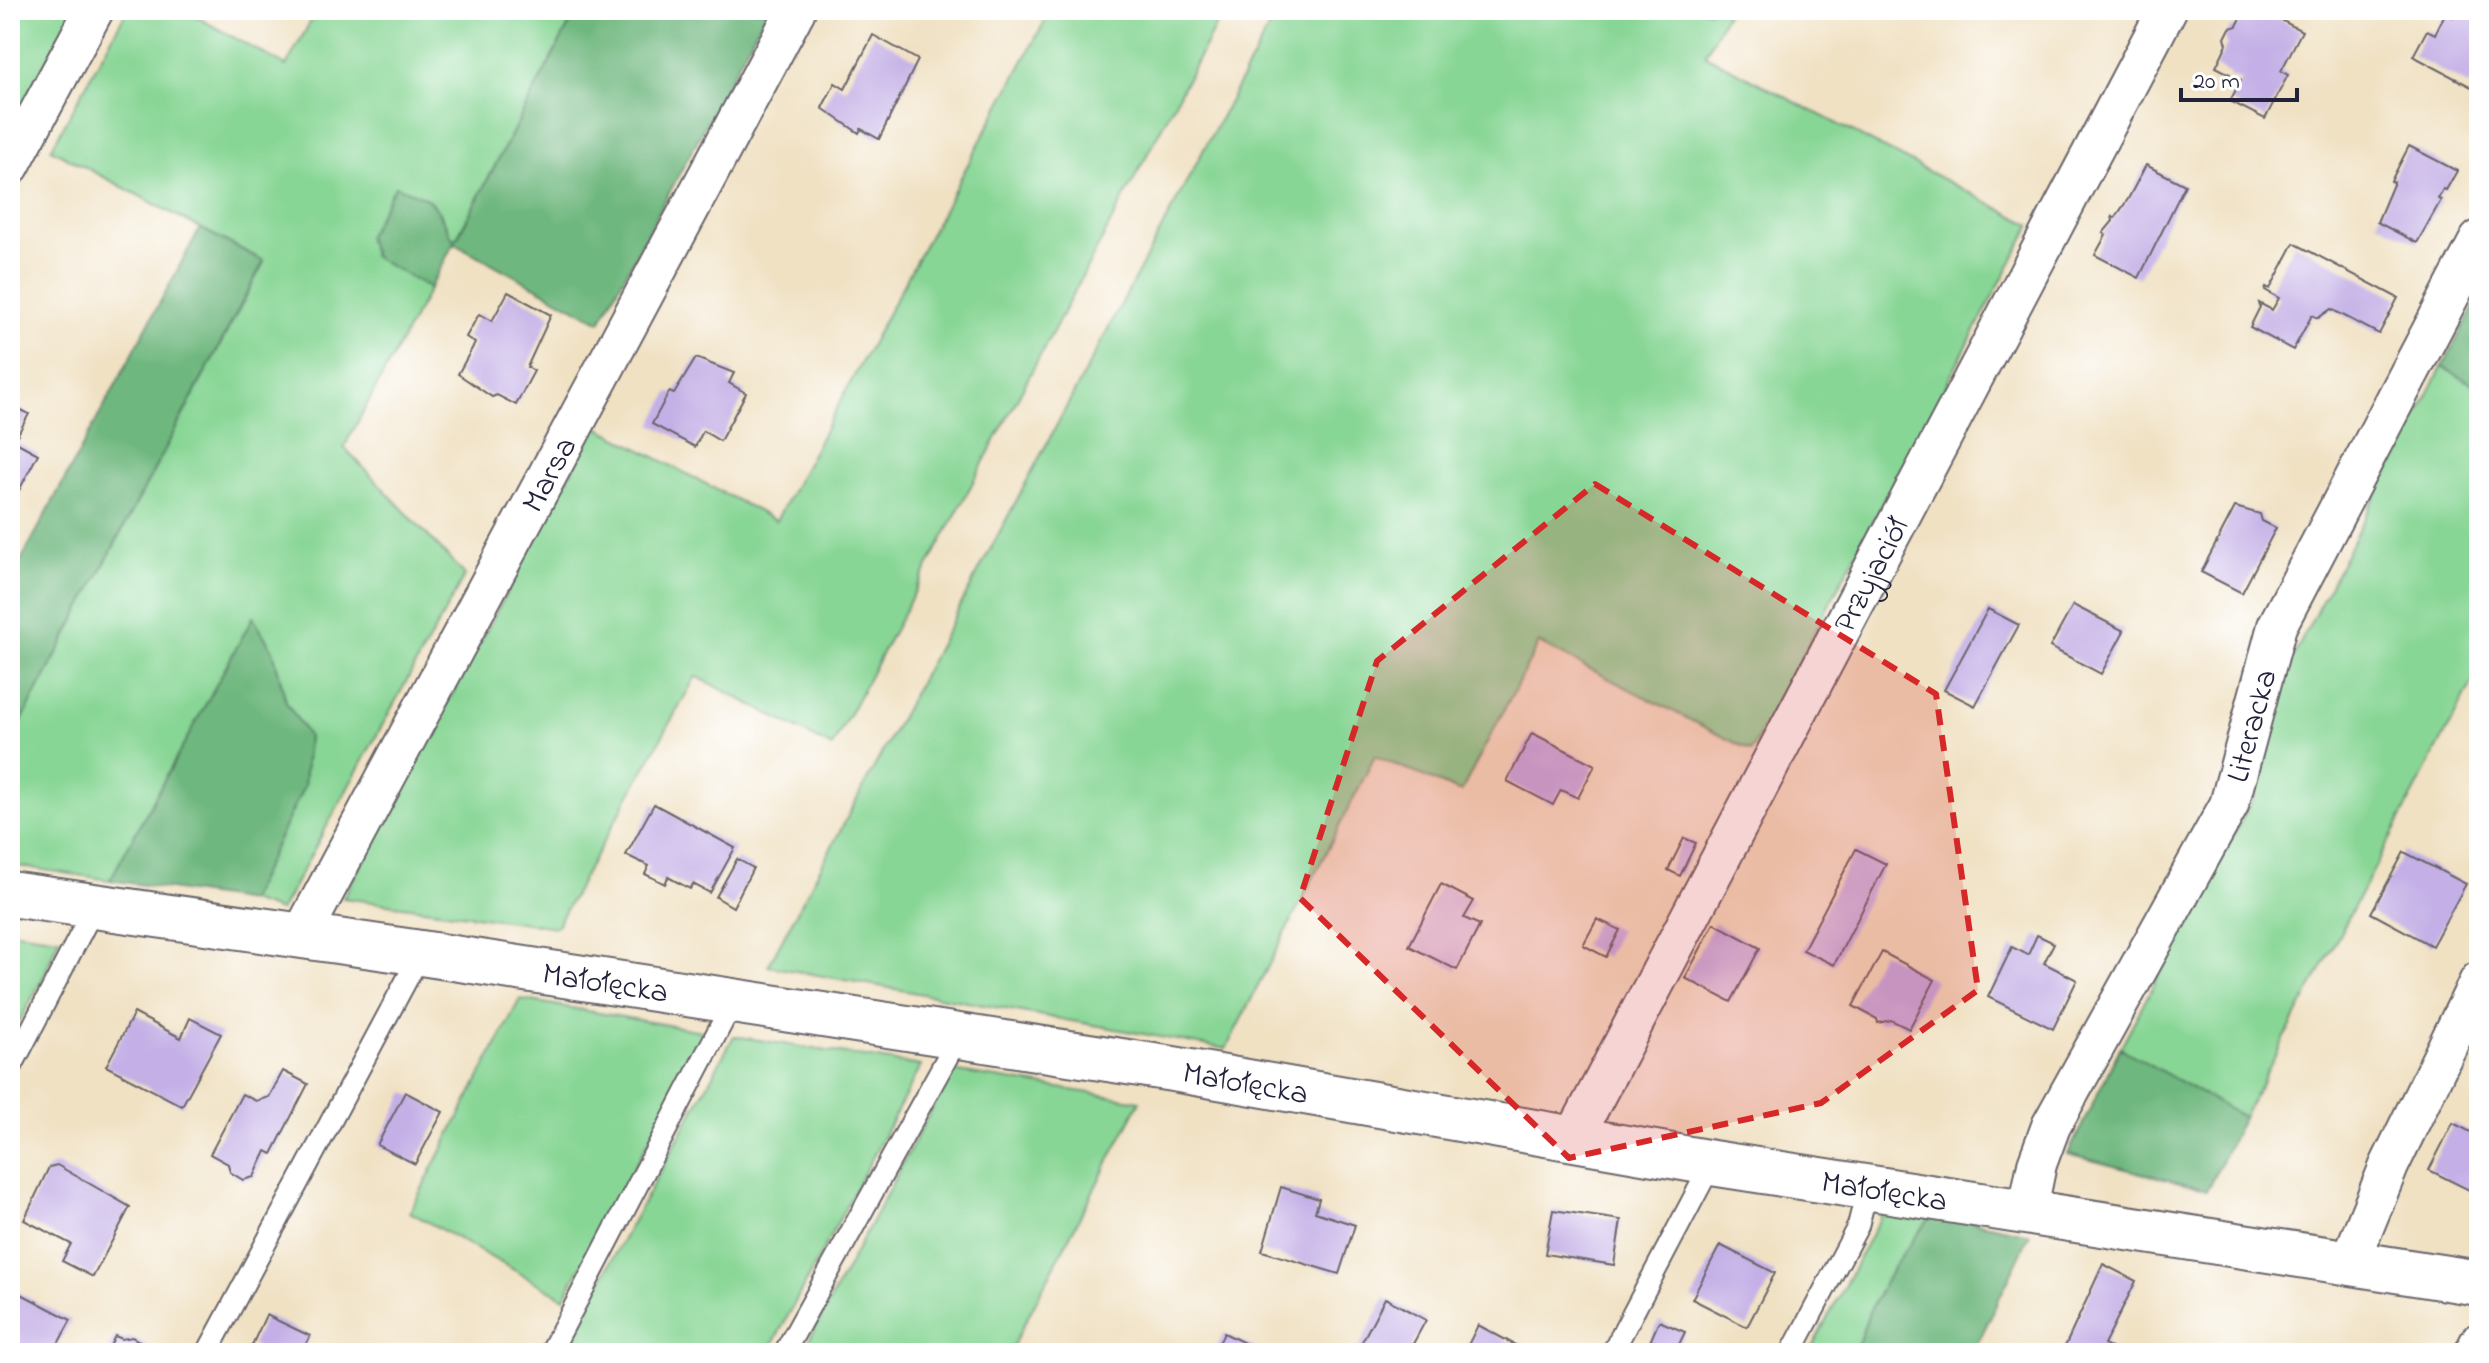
<svg xmlns="http://www.w3.org/2000/svg" width="2489" height="1363" font-family="'Indie Flower',sans-serif">
<rect width="100%" height="100%" fill="#fff"/>
<filter id="ink" filterUnits="userSpaceOnUse"><feTurbulence type="fractalNoise" baseFrequency=".0125" numOctaves="2"/><feDisplacementMap in="SourceGraphic" scale="16" xChannelSelector="R" yChannelSelector="G"/><feConvolveMatrix kernelMatrix="1 2 1 2 8 2 1 2 1" color-interpolation-filters="sRGB"/></filter>
<filter id="wash" filterUnits="userSpaceOnUse"><feTurbulence type="fractalNoise" baseFrequency=".006" numOctaves="4" result="noise"/><feDisplacementMap in="SourceGraphic" scale="32" xChannelSelector="R" yChannelSelector="G"/><feGaussianBlur stdDeviation="1.8" result="paint"/><feColorMatrix in="noise" values="0 0 0 0 0 0 0 0 0 0 0 0 0 0 0 0 0 1.4 0 .05"/><feComposite in="paint" operator="in"/></filter>
<g filter="url(#wash)">
<rect width="100%" height="100%" fill="#f0e1c3"/>
<g fill="#88d695" stroke="#557c68" stroke-width="2">
<polygon points="10,10 74,10 10,128"/>
<polygon points="127,10 184,10 286,66 317,10 577,10 454,243 440,212 374,257 430,288 344,447 465,575 280,911 249,901 304,786 308,736 286,702 273,651 253,618 110,880 10,865 10,743 264,262 51,149"/>
<polygon points="1051,10 1224,10 832,747 696,676 556,927 343,898 596,426 776,521"/>
<polygon points="1259,10 1728,10 1705,55 2031,225 1751,751 1539,643 1461,792 1375,756 1226,1049 768,966 1274,18"/>
<polygon points="2442,367 2479,387 2479,670 2243,1117 2120,1048 2255,795 2269,704"/>
<polygon points="10,931 59,938 43,978 10,1039"/>
<polygon points="520,999 707,1032 564,1298 410,1212"/>
<polygon points="734,1036 921,1066 768,1353 561,1353"/>
<polygon points="952,1071 1140,1101 1009,1353 802,1353"/>
<polygon points="1888,1203 1934,1213 1895,1264 1869,1312 1855,1353 1809,1353"/>
</g>
<g fill="#6eb77e" stroke="#486c5c" stroke-width="2">
<path d="M577,10H767L600,322L454,243L430,288L374,257L367,237L395,186C445,203 430,203 455,242Z"/>
<polygon points="200,228 264,261 10,743 10,581"/>
<polygon points="2479,298 2479,387 2442,367"/>
<polygon points="253,617 273,651 286,702 308,736 304,786 249,901 110,880"/>
<polygon points="2120,1048 2243,1117 2207,1190 2068,1154"/>
<polygon points="1934,1213 2030,1234 1973,1353 1855,1353 1869,1312 1895,1264"/>
</g>
<g id="blocks">
<g fill="#c4b0e6">
<polygon points="2245,10 2262,10 2302,31 2281,71 2288,75 2265,119 2230,101 2241,80 2229,77 2230,74 2216,67 2227,44 2225,38 2230,28 2237,26"/>
<polygon points="2456,10 2479,10 2479,91 2413,56 2427,30 2435,34 2445,14 2453,17"/>
<polygon points="873,35 918,60 879,139 861,129 859,133 822,108 835,83 845,89"/>
<polygon points="2409,146 2457,171 2446,190 2443,189 2438,199 2441,200 2417,243 2377,222 2394,182 2391,181"/>
<polygon points="2146,165 2185,185 2139,278 2095,255 2106,235 2103,233 2113,221 2112,216 2115,218 2128,199"/>
<polygon points="2294,243 2398,298 2379,334 2331,309 2318,318 2312,315 2293,350 2250,327 2260,307 2259,303 2272,310 2279,298 2265,290 2266,287 2270,289"/>
<polygon points="508,292 551,315 527,367 534,371 516,405 497,395 492,397 458,374 475,343 466,337 479,314 492,321"/>
<polygon points="696,358 734,373 729,383 746,393 720,441 703,431 695,447 652,424 669,392 674,394"/>
<polygon points="10,404 29,414 14,441 38,454 14,500 10,497"/>
<polygon points="2235,507 2260,514 2262,521 2276,528 2242,593 2201,572"/>
<polygon points="2073,605 2124,631 2101,674 2050,647"/>
<polygon points="1988,609 2019,625 1975,706 1944,690"/>
<polygon points="1532,733 1595,765 1578,798 1561,790 1553,805 1507,781"/>
<polygon points="654,804 735,848 710,893 693,884 690,889 668,877 665,884 645,874 649,866 626,855"/>
<polygon points="1684,838 1696,843 1680,876 1668,870"/>
<polygon points="1856,849 1886,864 1834,965 1803,950"/>
<polygon points="2404,852 2466,884 2432,946 2371,913"/>
<polygon points="737,859 753,868 733,907 716,897"/>
<polygon points="1441,884 1474,901 1464,918 1480,925 1457,970 1409,946"/>
<polygon points="1597,919 1620,930 1606,957 1583,945"/>
<polygon points="1714,923 1760,948 1731,1002 1685,978"/>
<polygon points="2037,935 2054,943 2044,963 2077,980 2053,1029 1988,997 2012,947 2028,955"/>
<polygon points="1882,952 1935,980 1909,1029 1891,1020 1878,1023 1877,1019 1853,1006"/>
<polygon points="134,1013 181,1038 190,1018 221,1034 182,1106 106,1066"/>
<polygon points="283,1071 308,1084 272,1154 266,1151 254,1177 243,1180 230,1172 228,1164 210,1154 242,1094 256,1101 269,1097"/>
<polygon points="405,1092 443,1112 415,1164 377,1145"/>
<polygon points="2453,1123 2479,1136 2479,1195 2429,1170"/>
<polygon points="57,1165 130,1207 93,1277 62,1261 71,1244 24,1220 49,1167"/>
<polygon points="1281,1187 1319,1199 1315,1212 1355,1225 1339,1274 1262,1251"/>
<polygon points="1553,1210 1621,1220 1614,1265 1545,1254"/>
<polygon points="1720,1245 1775,1273 1747,1327 1692,1299"/>
<polygon points="2103,1264 2136,1281 2104,1345 2121,1353 2062,1353"/>
<polygon points="10,1288 71,1320 53,1353 10,1353"/>
<polygon points="1385,1298 1426,1320 1408,1353 1356,1353"/>
<polygon points="266,1315 310,1336 301,1353 269,1353 252,1345"/>
<polygon points="1659,1321 1685,1332 1675,1353 1645,1353"/>
<polygon points="1478,1325 1530,1353 1464,1353"/>
<polygon points="1224,1333 1265,1353 1214,1353"/>
<polygon points="115,1336 122,1339 132,1337 147,1345 150,1353 106,1353"/>
</g>
</g>
</g>
<g filter="url(#ink)">
<use href="#blocks" fill-opacity="0" stroke="#6a656b" stroke-width="2"/>
<g fill="none" stroke-linecap="round" stroke-linejoin="round">
<g stroke="#6a656b" stroke-width="24">
<g id="service">
<polyline points="10,1070 95,906"/>
<polyline points="207,1353 421,953"/>
<polyline points="550,1353 733,1002"/>
<polyline points="784,1353 959,1036"/>
<polyline points="1612,1353 1712,1163"/>
<polyline points="1791,1353 1858,1226 1868,1186"/>
</g>
</g>
<g stroke="#6a656b" stroke-width="42">
<g id="minor">
<polyline points="10,166 94,10"/>
<path id="s1" d="M301,936L796,10"/>
<path id="s2" d="M1573,1139L2167,10"/>
<path id="s3" d="M2027,1213L2037,1164L2051,1126L2229,805L2277,626L2479,240"/>
<polyline points="2350,1262 2389,1166 2479,981"/>
<polyline points="2474,1353 2479,1343"/>
</g>
</g>
<g stroke="#6a656b" stroke-width="48">
<g id="tertiary">
<path id="s4" d="M10,894L421,953L1173,1069L1712,1163L2479,1283"/>
</g>
</g>
<use href="#service" stroke="#fff" stroke-width="20"/>
<use href="#minor" stroke="#fff" stroke-width="38"/>
<use href="#tertiary" stroke="#fff" stroke-width="44"/>
</g>
</g>
<path fill="#d62828" fill-opacity="0.2" stroke="#d62828" stroke-width="6" stroke-dasharray="16 10" stroke-linejoin="round" d="M1595,484L1936,694L1978,990L1821,1103L1569,1158L1300,898L1377,661Z"/>
<g text-anchor="middle" stroke-width="8" stroke-linejoin="round" paint-order="stroke">
<g font-size="32" fill="#22223b" stroke="#fff">
<text dy="11" stroke="none"><textPath href="#s1" startOffset="524">Marsa</textPath></text>
<text dy="11" stroke="none"><textPath href="#s2" startOffset="638">Przyjaciół</textPath></text>
<text dy="11" stroke="none"><textPath href="#s3" startOffset="540">Literacka</textPath></text>
<text dy="11" stroke="none"><textPath href="#s4" startOffset="602">Małołęcka</textPath></text>
<text dy="11" stroke="none"><textPath href="#s4" startOffset="1250">Małołęcka</textPath></text>
<text dy="11" stroke="none"><textPath href="#s4" startOffset="1898">Małołęcka</textPath></text>
</g>
</g>
<rect width="2489" height="1363" fill="none" stroke="#fff" stroke-width="40"/>
<path d="M2181 88v12h116v-12" fill="none" stroke="#22223b" stroke-width="4"/>
<text x="2193" y="88" font-size="24" fill="#22223b" stroke="#ffffff" stroke-width="6" paint-order="stroke">20 m</text>
</svg>
